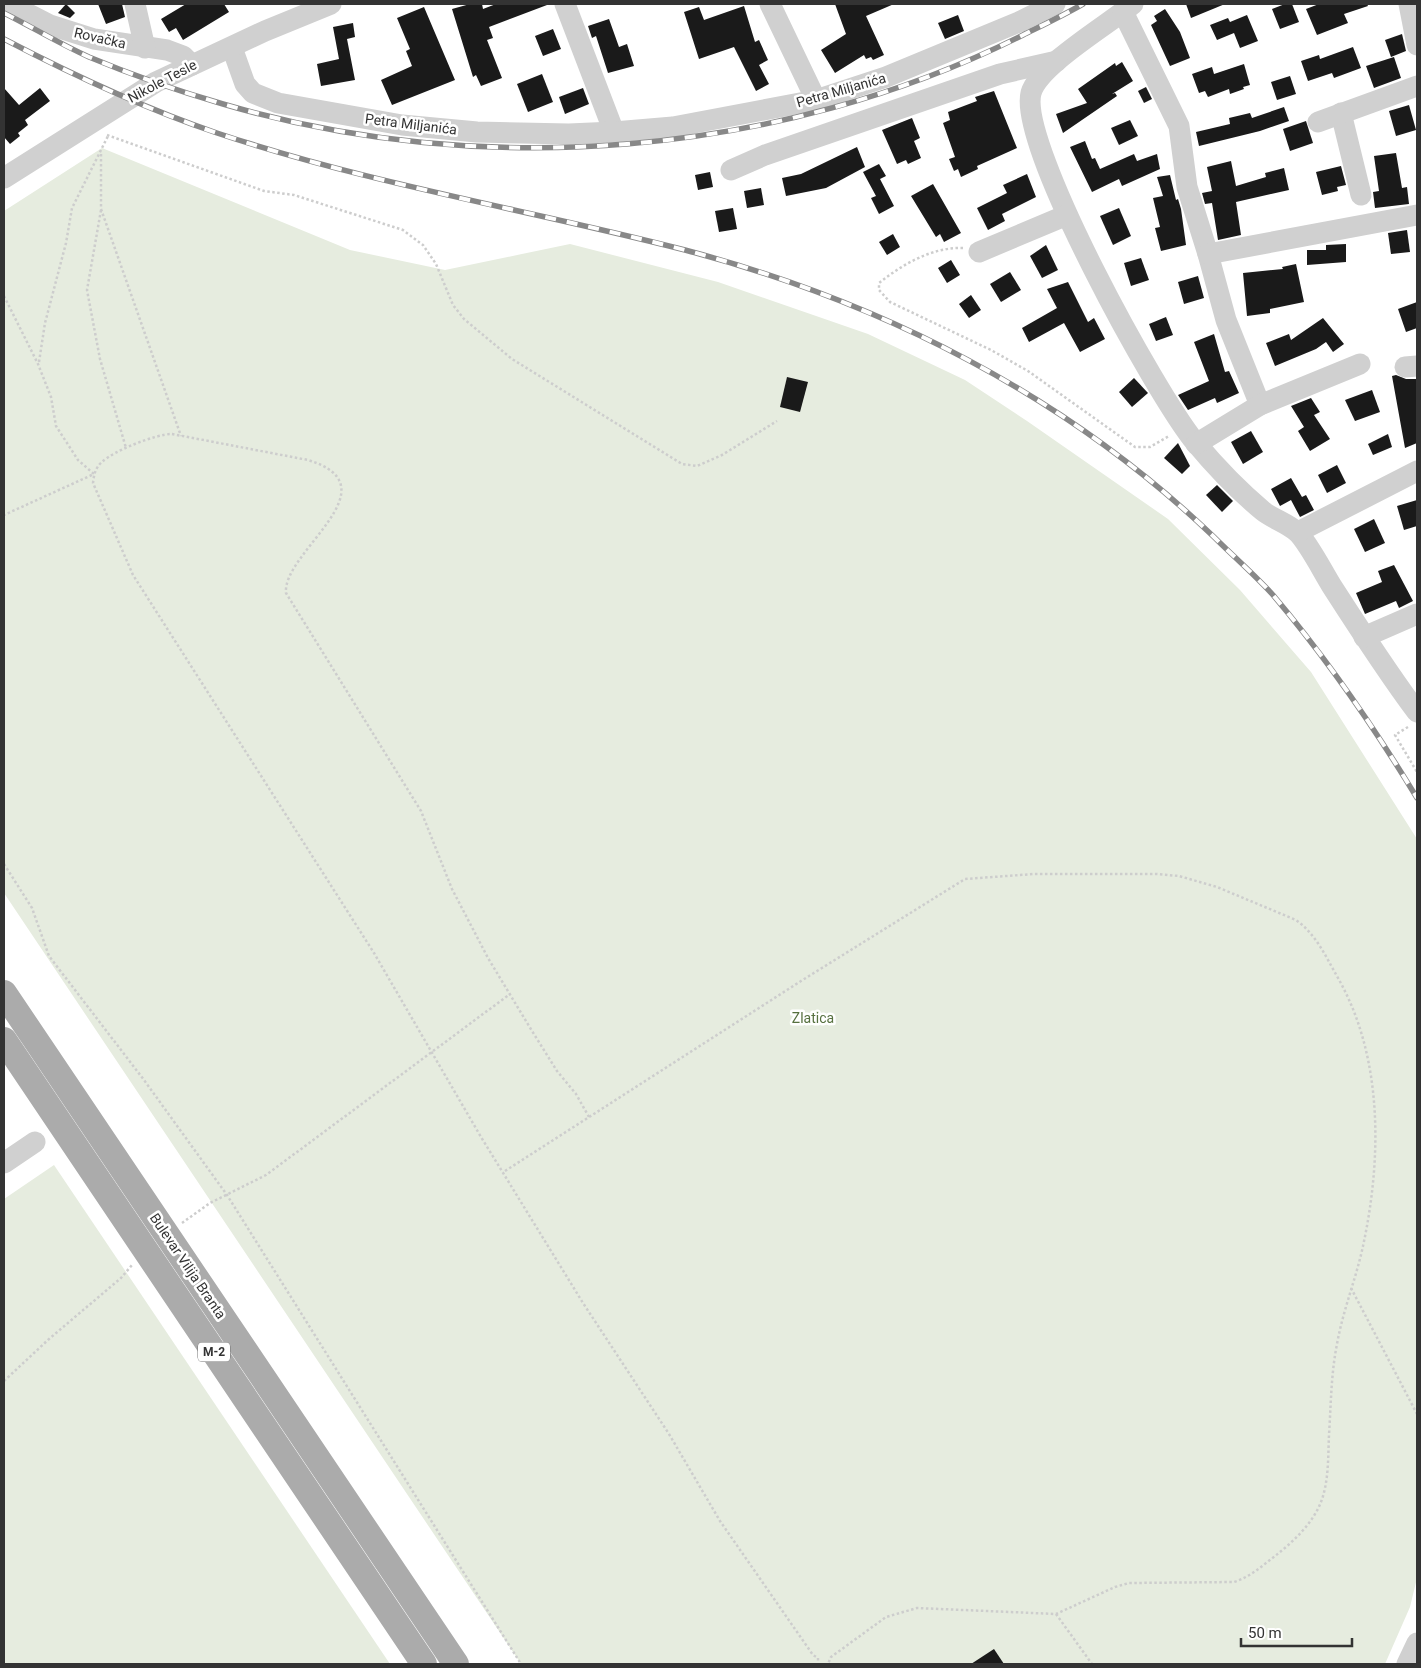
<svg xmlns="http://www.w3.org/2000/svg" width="1421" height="1668" font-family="Roboto,sans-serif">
<rect width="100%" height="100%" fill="#fff"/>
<g fill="#e6ecdf">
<polygon points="102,148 350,250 445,270 570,244 718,282 868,334 965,380 1027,421 1168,519 1240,590 1311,672 1417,839 1417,1578 1410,1607 1385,1664 521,1664 4,893 4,211"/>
<polygon points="54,1165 390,1664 4,1664 4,1199"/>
</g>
<g fill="#1a1a1a">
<polygon points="66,4 75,13 70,18 58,13"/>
<polygon points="98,4 122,4 125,17 106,24"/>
<polygon points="186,4 224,4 229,12 183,40 176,28 169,32 161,19"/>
<polygon points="470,4 482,4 483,9 496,4 547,5 489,27 493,38 487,40 502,78 481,86 476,75 473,77 452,9"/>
<polygon points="835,4 894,4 866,16 884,55 873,60 871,57 866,59 864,55 835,73 821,50 846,34"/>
<polygon points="1186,4 1225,4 1191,18"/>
<polygon points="1285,4 1292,4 1299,22 1280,29 1272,9"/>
<polygon points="1319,4 1367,4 1368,6 1344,14 1348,23 1317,35 1306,9"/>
<polygon points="744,6 755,42 759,40 768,60 759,65 769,84 756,91 734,47 699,59 684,12 699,7 704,20"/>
<polygon points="424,7 455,80 392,105 381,80 412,66 406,51 410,49 397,18"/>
<polygon points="1165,9 1180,32 1190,58 1170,66 1151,25 1157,21 1154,16"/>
<polygon points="958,15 964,31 945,39 938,23"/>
<polygon points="1247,15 1258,41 1240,48 1234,33 1217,40 1210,25 1228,18 1230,22"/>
<polygon points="609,19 619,47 627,44 634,66 608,73 596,36 592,38 588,26"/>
<polygon points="353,23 355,37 347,39 355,80 321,86 317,64 339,59 333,27"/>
<polygon points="553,29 561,49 543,56 535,36"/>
<polygon points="1402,34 1406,51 1391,57 1385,40"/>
<polygon points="1353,47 1361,68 1334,78 1332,73 1308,81 1301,61 1319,55 1320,59"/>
<polygon points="1394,57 1401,78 1374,88 1366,66"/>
<polygon points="1122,62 1133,81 1112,94 1115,93 1117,96 1063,133 1056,114 1087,103 1078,89 1115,63 1116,66"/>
<polygon points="1244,64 1250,85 1243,87 1244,89 1230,94 1229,89 1208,97 1205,91 1199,93 1192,74 1212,67 1214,74"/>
<polygon points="542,74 553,102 528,112 517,84"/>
<polygon points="1290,76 1296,94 1277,100 1271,82"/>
<polygon points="1146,87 1152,99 1144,103 1138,91"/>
<polygon points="4,88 19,105 40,88 50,101 25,120 28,125 18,133 20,136 10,144 4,137"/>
<polygon points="583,88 589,104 565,114 559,97"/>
<polygon points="994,91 1017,148 977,166 978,169 961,177 958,169 954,171 949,159 955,157 943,123 950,120 948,112 977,101 975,97"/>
<polygon points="1409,105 1416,130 1396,136 1389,111"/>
<polygon points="1284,107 1289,121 1260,131 1199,146 1196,132 1230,124 1229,118 1250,113 1252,118"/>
<polygon points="912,118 920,138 914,141 921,158 908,164 906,160 897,164 882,130"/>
<polygon points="1130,120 1138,136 1119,145 1111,128"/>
<polygon points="1306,121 1313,143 1290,151 1283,129"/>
<polygon points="1085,141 1092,159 1095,158 1100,169 1134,154 1137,161 1157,154 1160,169 1122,186 1119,179 1092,192 1070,147"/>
<polygon points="857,147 865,167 826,188 786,196 782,178 801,174"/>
<polygon points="1396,153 1402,188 1407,187 1409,204 1375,208 1373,192 1379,191 1374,156"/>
<polygon points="1231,161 1236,186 1266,177 1265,173 1284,168 1289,190 1236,202 1241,235 1218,240 1212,203 1205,204 1202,193 1212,191 1207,167"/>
<polygon points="879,164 886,176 880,179 894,206 879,214 871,198 876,196 863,172"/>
<polygon points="1341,166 1346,185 1337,187 1338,191 1322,195 1316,172"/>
<polygon points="710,172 713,187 698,190 695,175"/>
<polygon points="1027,174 1036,197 1002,214 1005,221 988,230 977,208 1007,193 1003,185"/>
<polygon points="1170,175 1176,200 1178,199 1181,209 1186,245 1161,251 1155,228 1160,227 1153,198 1163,196 1157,177"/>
<polygon points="933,184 961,233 944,242 940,234 936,237 911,196"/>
<polygon points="761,188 764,205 747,208 744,191"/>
<polygon points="733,208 737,229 719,232 715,211"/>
<polygon points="1119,208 1131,236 1113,245 1100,216"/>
<polygon points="1407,230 1410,252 1391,254 1388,233"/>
<polygon points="893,234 900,247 887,255 879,242"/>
<polygon points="1346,244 1346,262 1307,265 1307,250 1326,250 1326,245"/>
<polygon points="1046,245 1058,270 1042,278 1030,256"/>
<polygon points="1141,258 1149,280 1131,286 1124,263"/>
<polygon points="951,260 960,275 947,283 938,268"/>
<polygon points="1296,264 1304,302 1270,309 1270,313 1247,316 1243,273 1283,269 1282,267"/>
<polygon points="1010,272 1021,290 1001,302 990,284"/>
<polygon points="1198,276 1204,298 1184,304 1178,282"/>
<polygon points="1068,282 1088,322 1094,318 1105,339 1080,352 1064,323 1029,342 1022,328 1057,308 1047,289"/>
<polygon points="971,295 981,310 969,318 959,304"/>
<polygon points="1417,302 1417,328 1406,332 1398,309"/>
<polygon points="1166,317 1173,335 1156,341 1149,324"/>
<polygon points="1323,318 1344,344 1333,352 1326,342 1316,349 1275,366 1266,343 1289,334 1291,340"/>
<polygon points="1214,334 1225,372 1229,371 1239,393 1217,403 1215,398 1188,410 1178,395 1209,381 1194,342"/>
<polygon points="1396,375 1406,379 1417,379 1417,443 1405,448 1392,376"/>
<polygon points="787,377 808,382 800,412 780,407"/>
<polygon points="1134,378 1148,393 1132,407 1119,392"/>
<polygon points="1372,390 1380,412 1355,421 1345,400"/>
<polygon points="1311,398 1320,412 1314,415 1330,439 1310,451 1298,431 1304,427 1291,406"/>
<polygon points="1251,431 1263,452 1243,464 1231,442"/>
<polygon points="1388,434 1392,447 1373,455 1368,444"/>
<polygon points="1178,443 1190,466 1182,474 1164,458"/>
<polygon points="1337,465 1346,483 1327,493 1318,475"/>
<polygon points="1291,478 1302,497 1306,495 1314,510 1300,517 1291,500 1280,506 1271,489"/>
<polygon points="1217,485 1233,501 1222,512 1206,495"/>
<polygon points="1417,500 1417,526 1404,530 1397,506"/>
<polygon points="1374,519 1385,543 1365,552 1354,529"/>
<polygon points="1394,565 1413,601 1399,608 1396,601 1365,614 1356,593 1382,582 1378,571"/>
<polygon points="994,1649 1004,1664 971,1664"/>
</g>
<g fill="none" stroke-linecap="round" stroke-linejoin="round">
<g stroke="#cdcdcd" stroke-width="2.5" stroke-dasharray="2.5 2.5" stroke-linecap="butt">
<polyline points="107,135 264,191 294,195 403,230 423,245 436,264 453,305 464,319 512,359 682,464 697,466 722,455 777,421"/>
<polyline points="101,154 101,209 181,436"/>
<polyline points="101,210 87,290 100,359 126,448"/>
<path d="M963,248C932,247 903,264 879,283V290L890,302L991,350L1028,371L1135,447H1150L1169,436"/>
<polyline points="4,296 38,364 51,397 56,426 78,460 94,474 4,515"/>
<polyline points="39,362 45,323 66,243 72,208 108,136"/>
<polyline points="1408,727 1395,735 1417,772"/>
<polyline points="4,864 32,908 49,956 144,1080 227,1195 521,1664"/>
<path d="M589,1117L576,1094L557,1071L532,1031L488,958L452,889L421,811L286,593C282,552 396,487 308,460L172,434C156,434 113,451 102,462C95,468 94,475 93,483L133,575L374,953L481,1137L583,1303L669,1434L720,1521L813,1655L818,1658V1664"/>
<path d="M505,1171L801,981L965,879L1034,874H1157L1179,876L1217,887L1296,920C1316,934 1326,957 1338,978C1383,1057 1382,1158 1363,1246C1356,1279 1343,1310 1337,1344C1331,1374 1331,1404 1329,1435C1328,1456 1329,1481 1321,1502C1313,1523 1293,1542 1275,1556C1262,1566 1250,1577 1234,1582L1129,1583L1115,1587L1056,1614L917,1608L886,1617L831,1657L828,1664"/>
<polyline points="182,1223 210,1203 266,1175 510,994"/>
<polyline points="1351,1288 1417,1414"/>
<polyline points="4,1381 49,1339 121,1278 132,1265"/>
<polyline points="1056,1614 1092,1664"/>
</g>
<g stroke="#d0d0d0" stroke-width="21">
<polyline points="9,4 50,25 94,39 167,50 183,56 192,65"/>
<polyline points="135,4 145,48"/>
<polyline points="565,4 614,132"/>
<polyline points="770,4 816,100"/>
<path d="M1133,4C1109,24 1039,65 1031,93C1018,145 1157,396 1195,442C1215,466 1239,491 1263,511C1273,519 1287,523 1297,532C1308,542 1324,574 1333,588C1360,630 1387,672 1417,712"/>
<polyline points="1409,4 1417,45"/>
<polyline points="1123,12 1179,126 1187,187 1208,254 1226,320 1260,405"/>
<polyline points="235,56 245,84 253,93 278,103 402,125 477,132 569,134 614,132 673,127 816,100 886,77 1019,22 1055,4"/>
<polyline points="1341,113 1361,195"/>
<polyline points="1318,122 1417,86"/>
<polyline points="731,170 765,155 1000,74 1057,61"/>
<polyline points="4,178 156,82 265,31 331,4"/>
<polyline points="979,252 1067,215"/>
<polyline points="1208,254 1417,215"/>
<polyline points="1405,367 1417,366"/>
<polyline points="1196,444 1260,405 1360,364"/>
<polyline points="1298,532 1417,471"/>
<polyline points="1364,637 1417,614"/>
<polyline points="4,1163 35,1142"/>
<polyline points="1407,1664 1417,1643"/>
</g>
<g stroke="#ababab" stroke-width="26">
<polyline points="4,993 456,1664"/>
<polyline points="4,1040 424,1664"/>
</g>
<g stroke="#888" stroke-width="5.5">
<g id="rail">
<path d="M4,13C32,27 60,44 89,57C132,75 178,91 223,104C483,180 780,157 1023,35C1043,25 1064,15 1083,4"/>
<path d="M4,39C73,75 143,108 217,133C369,184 530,210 685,250C882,302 1067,396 1214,537C1233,556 1255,575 1273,595C1327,659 1374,727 1417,798"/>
</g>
</g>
<use href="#rail" stroke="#fff" stroke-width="4" stroke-dasharray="11" stroke-linecap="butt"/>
</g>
<g text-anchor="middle" stroke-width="5" stroke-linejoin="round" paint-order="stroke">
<rect fill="#fff" stroke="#707070" stroke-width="1" x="198" y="1342.5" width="32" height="19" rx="4"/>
<g font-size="12" font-weight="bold" fill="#333">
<text x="214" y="1356">M-2</text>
</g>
<g font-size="14" fill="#333" stroke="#fff">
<text transform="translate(100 38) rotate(13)" y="5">Rovačka</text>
<text transform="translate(162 81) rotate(-28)" y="5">Nikole Tesle</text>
<text transform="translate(841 90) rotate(-16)" y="5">Petra Miljanića</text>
<text transform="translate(411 124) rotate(7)" y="5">Petra Miljanića</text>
<text transform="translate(188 1266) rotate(56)" y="5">Bulevar Vilija Branta</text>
</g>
<g font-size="14" fill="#56703f" stroke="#fff">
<text x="813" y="1023">Zlatica</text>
</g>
</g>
<rect width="1421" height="1668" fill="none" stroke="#333333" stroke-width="10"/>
<path d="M1241 1638v8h111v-8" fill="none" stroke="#333333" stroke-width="2.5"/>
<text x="1248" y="1638" font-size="15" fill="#333333" stroke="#ffffff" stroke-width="4" paint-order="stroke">50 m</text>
</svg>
